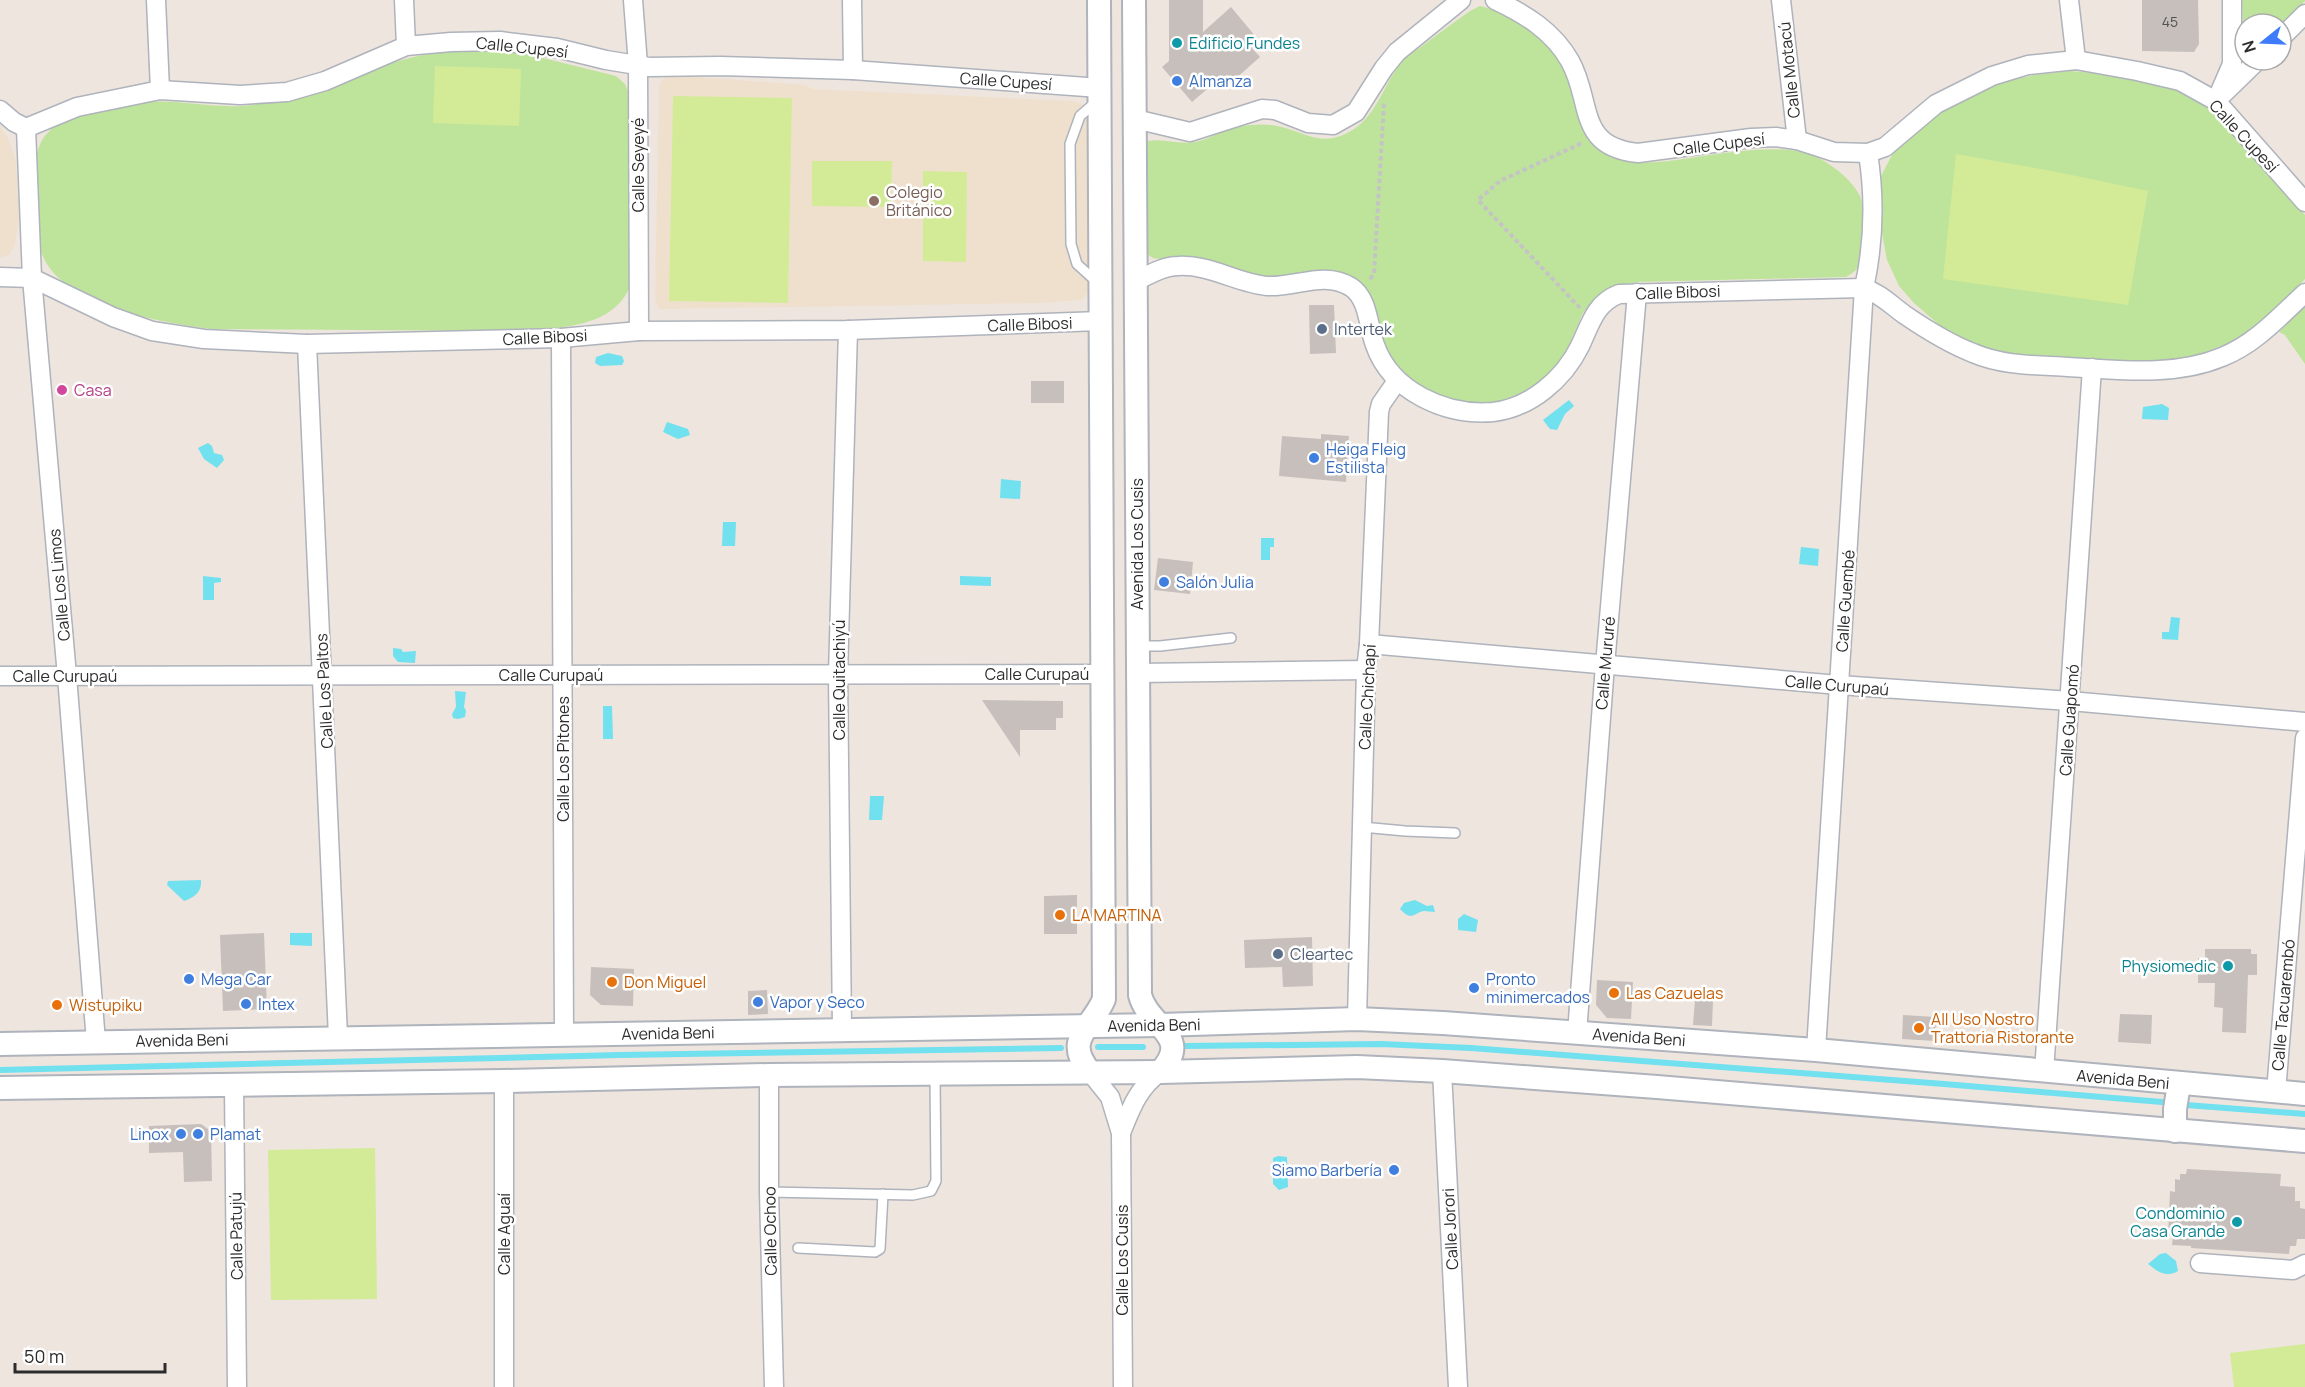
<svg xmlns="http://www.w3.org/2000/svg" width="2305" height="1387" font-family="Manrope,sans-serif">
<rect width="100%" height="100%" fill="#eee5de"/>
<g fill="#efe0ce">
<polygon points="667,75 806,85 812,89 1073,101 1081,104 1089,113 1093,288 1081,300 1041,303 659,309 655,301 659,85"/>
<polygon points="0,125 9,140 16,162 19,216 15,245 9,255 0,258"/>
</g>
<g fill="#bee49b">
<polygon points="2242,0 2305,0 2305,1 2281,27 2281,24 2245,24 2245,58"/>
<path d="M1480,6C1518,14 1560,49 1573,86C1577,99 1582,129 1588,139C1592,145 1599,150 1605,153C1627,166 1652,163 1676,160C1712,155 1767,144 1802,152C1818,156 1830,164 1842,174C1848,179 1859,191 1861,199C1864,210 1863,223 1864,235C1866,255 1865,267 1846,277L1637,282C1618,287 1590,297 1581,317C1573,334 1569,352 1557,367C1542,385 1518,398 1495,402C1454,407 1411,389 1388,353C1384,347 1383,339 1379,332C1367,311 1350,292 1336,273L1318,271L1272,277L1228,270L1199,259L1181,256L1165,260L1153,258L1147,254V141C1163,138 1180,145 1196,142C1205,140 1214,135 1222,132C1238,126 1254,123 1271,125C1303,129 1320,151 1354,129C1377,114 1384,84 1401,63C1406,56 1415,51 1422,46C1438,34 1454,22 1470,11Z"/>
<path d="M473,51L523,53L616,76L625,84L632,100L630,286C614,328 558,328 520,331L210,329C161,322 58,306 41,251C35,233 37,198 36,178C35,147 40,131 71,118C96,109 125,104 151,102C176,100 202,106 228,106C242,107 258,104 273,102C317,96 359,73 402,60C425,53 449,52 473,51Z"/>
<path d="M2071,71C2100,73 2168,81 2191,96C2231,122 2273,178 2305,215V279L2273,313L2252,331L2232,342L2197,355L2176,360L2148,363L2108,364L1994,354L1972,345L1945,330L1914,303L1899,286L1887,260L1882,233L1880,178L1894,151L1906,137L1942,112L2000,83L2034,75Z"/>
<polygon points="2305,306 2305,364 2285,335 2279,332"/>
</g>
<g fill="#d3eb97">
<polygon points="435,66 521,69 519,126 433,123"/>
<polygon points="673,96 792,98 788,303 669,301"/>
<polygon points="1956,154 2052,171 2148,191 2128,305 1943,279"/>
<polygon points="812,161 892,161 891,207 812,206"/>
<polygon points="923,171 967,172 966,262 923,261"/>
<polygon points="375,1148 377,1299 271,1300 268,1150"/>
<polygon points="2305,1344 2305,1387 2234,1387 2230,1353"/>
</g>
<g fill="#71e0ef">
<polygon points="608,353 622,356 624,361 622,365 600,366 595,363 596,357"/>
<polygon points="1569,400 1574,406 1565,414 1557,430 1550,429 1543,420"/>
<polygon points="2162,404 2169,408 2168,420 2142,419 2143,407"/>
<polygon points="667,422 688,429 690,435 678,439 663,432"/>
<polygon points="208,443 212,446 214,453 222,455 224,460 217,468 204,459 198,448"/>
<polygon points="1001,479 1021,481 1020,499 1000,498"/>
<polygon points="723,522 736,522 735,546 722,546"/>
<polygon points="1261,538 1274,538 1274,547 1270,547 1270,560 1261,560"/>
<polygon points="1801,547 1819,549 1818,566 1799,564"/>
<polygon points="203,576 221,578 221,582 214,583 214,600 203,600"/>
<polygon points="960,576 991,577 991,586 960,585"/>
<polygon points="2171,617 2180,618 2178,640 2162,639 2162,632 2169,632"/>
<polygon points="393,648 401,649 403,652 416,651 415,663 398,662 393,656"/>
<polygon points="455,691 466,692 464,707 466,711 465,717 458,719 453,718 452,714 456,707"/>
<polygon points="603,706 612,706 613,739 603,739"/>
<polygon points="870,796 884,796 882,820 869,820"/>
<path d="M201,880C202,892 195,897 184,901L167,885L168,881Z"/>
<path d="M1415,900L1427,906L1433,905L1435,912C1431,912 1428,911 1424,911C1413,913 1412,922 1400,909L1404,903Z"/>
<polygon points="1464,914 1478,920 1476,932 1458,930 1458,919"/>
<polygon points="290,933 312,933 312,946 290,945"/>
<polygon points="1278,1156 1287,1157 1288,1187 1279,1190 1273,1184 1273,1178 1277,1176 1277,1168 1273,1166 1273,1158"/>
<path d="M2166,1253L2176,1261L2178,1271C2166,1278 2158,1272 2148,1264L2160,1254Z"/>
</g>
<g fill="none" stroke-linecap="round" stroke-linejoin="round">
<g stroke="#71e0ef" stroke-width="6">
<polyline points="1186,1046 1381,1044 1471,1048 1944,1084 2162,1102"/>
<polyline points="1098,1047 1143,1047"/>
<polyline points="0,1070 620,1055 1061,1048"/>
<polyline points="2186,1105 2305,1114"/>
</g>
</g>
<g fill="#c6bfbb">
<polygon points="1169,0 1203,0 1203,32 1231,7 1256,37 1248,44 1260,57 1226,87 1219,79 1192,102 1162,67 1169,61"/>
<polygon points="2142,0 2198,0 2199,44 2194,52 2142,51"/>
<polygon points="1309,305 1334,305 1336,353 1310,354"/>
<rect x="1031" y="381" width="33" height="22"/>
<polygon points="1321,434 1349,436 1346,482 1279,476 1282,436 1321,439"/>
<polygon points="1158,558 1193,562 1190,594 1154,590"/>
<polygon points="982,700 1063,701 1063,718 1056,718 1056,730 1020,730 1020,757"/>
<polygon points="1077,895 1077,934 1044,934 1044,896"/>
<polygon points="264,933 267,1009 223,1011 220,935"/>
<polygon points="1312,937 1313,986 1283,987 1282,967 1245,968 1244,940"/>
<polygon points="2205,949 2251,949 2251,954 2257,954 2257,975 2248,975 2246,1033 2222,1032 2223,1008 2214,1007 2215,983 2198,983 2198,958 2205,958"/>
<polygon points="591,967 634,969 633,1006 601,1005 590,995"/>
<polygon points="1597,980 1633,982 1631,1019 1607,1018 1596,1005"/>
<polygon points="767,990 768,1014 748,1015 748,991"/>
<polygon points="1695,1000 1713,1001 1712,1026 1693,1025"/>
<polygon points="2120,1014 2152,1015 2151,1044 2118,1042"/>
<polygon points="1903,1015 1936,1017 1935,1041 1902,1039"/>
<polygon points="201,1124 211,1131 212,1181 184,1182 183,1152 149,1153 149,1126"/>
<polygon points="2187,1169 2281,1174 2280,1186 2295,1187 2295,1201 2300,1201 2300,1208 2305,1209 2305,1239 2297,1239 2296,1246 2290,1246 2289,1254 2191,1248 2191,1246 2172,1245 2173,1236 2168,1236 2170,1191 2175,1192 2175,1179 2180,1180 2180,1174 2186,1174"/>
</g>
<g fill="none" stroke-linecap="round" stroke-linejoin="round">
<g stroke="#aeb3bc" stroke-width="12">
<g id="service">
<polyline points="1096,102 1080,116 1070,144 1071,244 1077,264 1099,284"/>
<polyline points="1138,646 1160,646 1231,638"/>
<polyline points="1362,827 1405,831 1455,833"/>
<polyline points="769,1192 913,1195 931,1191 936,1181 935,1075"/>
<polyline points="798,1248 875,1252 880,1249 883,1194"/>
</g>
</g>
<g stroke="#aeb3bc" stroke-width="21">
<g id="minor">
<polyline points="156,0 160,90"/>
<polyline points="404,0 406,46"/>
<polyline points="633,0 638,65 639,331"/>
<polyline points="852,0 853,70"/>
<path d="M1495,0C1525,14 1553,31 1570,61C1593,102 1576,147 1638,153L1751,138L1776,137L1797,140L1834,152L1868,153L1885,147L1936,104L1992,76L2028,65L2076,60L2137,71L2180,81L2216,101L2305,202"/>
<polyline points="1781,0 1797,140"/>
<polyline points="2069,0 2076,60"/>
<polyline points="2281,38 2305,14"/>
<polyline points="2223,94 2258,60"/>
<polyline points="2216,101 2232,64 2232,0"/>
<polyline points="0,110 14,122 26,128 77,107 160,90 240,95 287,92 325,81 406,46 451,42 500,41 557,48 606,60 649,67 720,66 853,70 1100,88"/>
<polyline points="1135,119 1190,132 1262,109 1275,110 1308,123 1333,125 1356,112 1384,68 1397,52 1461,0"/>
<polyline points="26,128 32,278 67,676 96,1042"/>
<polyline points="0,277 32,278 113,317 152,331 204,339 307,344 561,338 639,331 848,330 1101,321"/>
<path d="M1136,281C1149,275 1163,266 1178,266C1209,264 1237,283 1267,286C1295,288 1324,270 1351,287C1369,299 1368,327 1375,345C1391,391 1445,416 1493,412C1530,408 1564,379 1580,346C1590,325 1595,303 1619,294L1864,288C1881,294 1891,305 1905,315C1927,330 1950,344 1973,353C2003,366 2037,365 2068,367C2119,370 2174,377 2222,357C2255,344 2279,317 2305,293"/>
<polyline points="561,338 564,1035"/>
<polyline points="307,344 338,1037"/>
<polyline points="1369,644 1839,685 2070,701 2305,722"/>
<polyline points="1138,673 1366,670"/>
<polyline points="0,676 1102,674"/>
<polyline points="1357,1019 1366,670 1369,644 1379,412 1381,404 1397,381"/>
<polyline points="842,1030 838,674 848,330"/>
<polyline points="1577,1033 1605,665 1637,293"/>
<path d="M1816,1050L1864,288C1874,243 1875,198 1868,153"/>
<polyline points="1442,1071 1458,1387"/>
<polyline points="1090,1072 1110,1097 1121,1133 1123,1387"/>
<polyline points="2044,1072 2092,368"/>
<polyline points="769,1075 769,1192 774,1387"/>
<polyline points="504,1081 504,1387"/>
<polyline points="234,1086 237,1387"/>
<polyline points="2276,1092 2305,738"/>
<path d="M1121,1133C1131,1108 1138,1088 1160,1072"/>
<polyline points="2200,1263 2293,1270 2305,1264"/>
</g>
</g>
<g stroke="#aeb3bc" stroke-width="26">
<g id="tertiary">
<path d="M1134,0L1140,995C1148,1027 1194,1036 1160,1072"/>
<polyline points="0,1044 1160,1025 1357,1019 1443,1023 1816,1050 2305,1094"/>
<path d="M1090,1072C1062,1039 1093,1027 1104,999L1099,0"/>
<polyline points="0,1088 504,1081 769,1075 1160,1072 1357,1067 1442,1071 1657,1087 2305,1141"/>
<polyline points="2175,1131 2175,1109 2179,1084"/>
</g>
</g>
<g stroke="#c4c4c4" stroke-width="4" stroke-dasharray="4.5 3" stroke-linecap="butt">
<polyline points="1370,279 1374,274 1384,102"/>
<polyline points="1580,308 1478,200 1500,181 1582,143"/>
</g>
<use href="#service" stroke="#fff" stroke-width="9"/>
<use href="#minor" stroke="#fff" stroke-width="18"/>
<use href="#tertiary" stroke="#fff" stroke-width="22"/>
</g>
<g fill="#0f9aa8" stroke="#fff" stroke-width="2">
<circle cx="1177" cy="43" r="6"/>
<circle cx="2228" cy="966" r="6"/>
<circle cx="2237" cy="1222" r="6"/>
</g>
<g fill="#3f7fe0" stroke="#fff" stroke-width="2">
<circle cx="1177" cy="81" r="6"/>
<circle cx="1314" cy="458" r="6"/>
<circle cx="1164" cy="582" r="6"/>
<circle cx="189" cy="979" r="6"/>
<circle cx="1474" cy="988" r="6"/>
<circle cx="758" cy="1002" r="6"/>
<circle cx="246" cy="1004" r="6"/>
<circle cx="181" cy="1134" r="6"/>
<circle cx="198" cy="1134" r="6"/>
<circle cx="1394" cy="1170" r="6"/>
</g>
<circle fill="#8d6e63" stroke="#fff" stroke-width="2" cx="874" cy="201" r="6"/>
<g fill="#5c6f8a" stroke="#fff" stroke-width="2">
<circle cx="1322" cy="329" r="6"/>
<circle cx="1278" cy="954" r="6"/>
</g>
<circle fill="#d1479c" stroke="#fff" stroke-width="2" cx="62" cy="390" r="6"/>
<g fill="#e8710a" stroke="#fff" stroke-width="2">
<circle cx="1060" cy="915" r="6"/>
<circle cx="612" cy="982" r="6"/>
<circle cx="1614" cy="993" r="6"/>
<circle cx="57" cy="1005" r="6"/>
<circle cx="1919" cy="1028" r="6"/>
</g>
<g text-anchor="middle" stroke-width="5" stroke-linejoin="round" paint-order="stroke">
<g font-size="14" fill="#525150">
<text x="2170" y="27">45</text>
</g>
<g font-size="16" fill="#0d838f" stroke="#fff" text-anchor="end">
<text x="1189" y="49" text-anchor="start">Edificio Fundes</text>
<text x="2216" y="972">Physiomedic</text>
<text x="2225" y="1219">Condominio<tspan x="2225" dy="18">Casa Grande</tspan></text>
</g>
<g font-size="16" fill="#2c2c2c" stroke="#fff">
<text transform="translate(522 47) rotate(6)" y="6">Calle Cupesí</text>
<text transform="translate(1789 70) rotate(-96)" y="6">Calle Motacú</text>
<text transform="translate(1006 81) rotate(4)" y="6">Calle Cupesí</text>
<text transform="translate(2244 136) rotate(47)" y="6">Calle Cupesí</text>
<text transform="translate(1719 144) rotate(-7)" y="6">Calle Cupesí</text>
<text transform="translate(638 165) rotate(-90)" y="6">Calle Seyeyé</text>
<text transform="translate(1678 292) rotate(-2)" y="6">Calle Bibosi</text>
<text transform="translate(1030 324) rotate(-2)" y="6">Calle Bibosi</text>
<text transform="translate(545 337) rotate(-3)" y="6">Calle Bibosi</text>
<text transform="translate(1137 544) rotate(-90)" y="6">Avenida Los Cusis</text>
<text transform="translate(59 585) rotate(-95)" y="6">Calle Los Limos</text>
<text transform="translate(1845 601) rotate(-86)" y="6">Calle Guembé</text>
<text transform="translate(1605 663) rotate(-85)" y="6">Calle Mururé</text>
<text x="1037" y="680">Calle Curupaú</text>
<text x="551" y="681">Calle Curupaú</text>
<text x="65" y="682">Calle Curupaú</text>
<text transform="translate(839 680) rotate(-90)" y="6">Calle Quitachiyú</text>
<text transform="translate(1837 685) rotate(5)" y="6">Calle Curupaú</text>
<text transform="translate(324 691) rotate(-93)" y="6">Calle Los Paltos</text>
<text transform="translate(1367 697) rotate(-87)" y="6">Calle Chichapí</text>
<text transform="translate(2069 720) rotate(-86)" y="6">Calle Guapomó</text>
<text transform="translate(563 759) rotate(-90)" y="6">Calle Los Pitones</text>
<text transform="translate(2283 1005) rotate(-85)" y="6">Calle Tacuarembó</text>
<text transform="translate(1154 1025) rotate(-1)" y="6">Avenida Beni</text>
<text transform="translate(668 1033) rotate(-1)" y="6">Avenida Beni</text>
<text transform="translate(1639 1037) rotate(4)" y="6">Avenida Beni</text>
<text transform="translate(182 1040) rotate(-1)" y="6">Avenida Beni</text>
<text transform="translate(2123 1079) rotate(5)" y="6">Avenida Beni</text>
<text transform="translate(1450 1229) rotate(-93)" y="6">Calle Jorori</text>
<text transform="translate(770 1231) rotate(-91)" y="6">Calle Ochoo</text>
<text transform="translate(504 1234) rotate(-90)" y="6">Calle Aguaí</text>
<text transform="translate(236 1236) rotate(-91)" y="6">Calle Patujú</text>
<text transform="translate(1122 1260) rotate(-90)" y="6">Calle Los Cusis</text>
</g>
<g font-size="16" fill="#366cbe" stroke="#fff" text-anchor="start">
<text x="1189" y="87">Almanza</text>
<text x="1326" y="455">Heiga Fleig<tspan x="1326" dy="18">Estilista</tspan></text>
<text x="1176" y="588">Salón Julia</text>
<text x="201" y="985">Mega Car</text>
<text x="1486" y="985">Pronto<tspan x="1486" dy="18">minimercados</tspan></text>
<text x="770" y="1008">Vapor y Seco</text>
<text x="258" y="1010">Intex</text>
<text x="169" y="1140" text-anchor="end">Linox</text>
<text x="210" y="1140">Plamat</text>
<text x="1382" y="1176" text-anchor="end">Siamo Barbería</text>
</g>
<g font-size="16" fill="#785e54" stroke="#fff" text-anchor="start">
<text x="886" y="198">Colegio<tspan x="886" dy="18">Británico</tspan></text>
</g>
<g font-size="16" fill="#4e5e75" stroke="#fff" text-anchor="start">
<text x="1334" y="335">Intertek</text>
<text x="1290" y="960">Cleartec</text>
</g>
<g font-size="16" fill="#b23c85" stroke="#fff" text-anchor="start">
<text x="74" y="396">Casa</text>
</g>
<g font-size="16" fill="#c56008" stroke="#fff" text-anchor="start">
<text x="1072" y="921">LA MARTINA</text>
<text x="624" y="988">Don Miguel</text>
<text x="1626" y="999">Las Cazuelas</text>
<text x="69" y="1011">Wistupiku</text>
<text x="1931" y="1025">All Uso Nostro<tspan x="1931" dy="18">Trattoria Ristorante</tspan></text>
</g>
</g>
<g transform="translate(2263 42) rotate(252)"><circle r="28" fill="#ffffff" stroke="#ababab" stroke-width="1.5"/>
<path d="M0-4.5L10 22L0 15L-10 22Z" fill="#3e7cfb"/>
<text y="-9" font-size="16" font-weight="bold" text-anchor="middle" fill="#2c2c2c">N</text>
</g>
<path d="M15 1363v9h150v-9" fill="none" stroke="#2c2c2c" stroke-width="3"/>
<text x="24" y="1363" font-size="18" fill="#2c2c2c" stroke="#ffffff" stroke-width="4.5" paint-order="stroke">50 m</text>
</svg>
